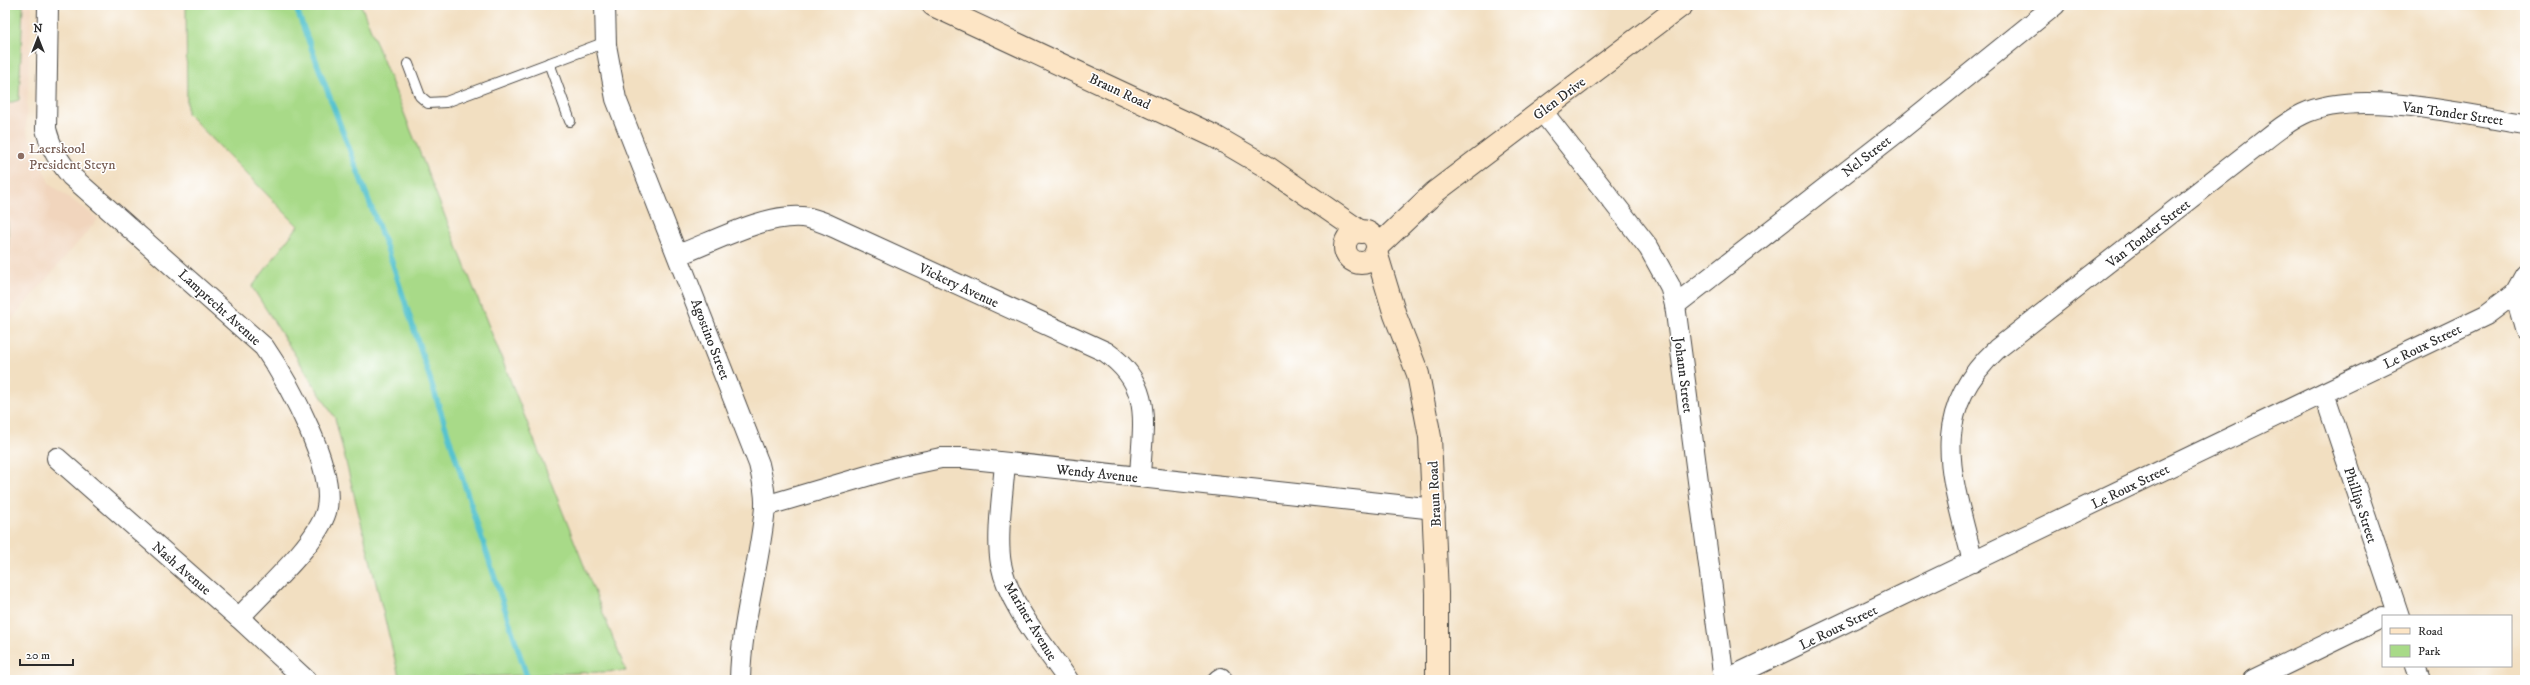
<svg xmlns="http://www.w3.org/2000/svg" width="2530" height="685" font-family="'IM FELL DW Pica',serif">
<rect width="100%" height="100%" fill="#fff"/>
<filter id="ink" filterUnits="userSpaceOnUse"><feTurbulence type="fractalNoise" baseFrequency=".025" numOctaves="2"/><feDisplacementMap in="SourceGraphic" scale="8" xChannelSelector="R" yChannelSelector="G"/><feConvolveMatrix kernelMatrix="1 2 1 2 8 2 1 2 1" color-interpolation-filters="sRGB"/></filter>
<filter id="wash" filterUnits="userSpaceOnUse"><feTurbulence type="fractalNoise" baseFrequency=".012" numOctaves="4" result="noise"/><feDisplacementMap in="SourceGraphic" scale="16" xChannelSelector="R" yChannelSelector="G"/><feGaussianBlur stdDeviation="0.9" result="paint"/><feColorMatrix in="noise" values="0 0 0 0 0 0 0 0 0 0 0 0 0 0 0 0 0 1.4 0 .05"/><feComposite in="paint" operator="in"/></filter>
<g filter="url(#wash)">
<rect width="100%" height="100%" fill="#f2dfc1"/>
<polygon fill="#f1d5bd" points="5,5 32,5 26,130 49,183 98,219 5,327"/>
<g fill="#a8da88" stroke="#6a825a">
<polygon points="5,5 23,5 19,100 6,104 5,107"/>
<polygon points="186,5 361,5 626,671 400,680 335,418 252,287 298,226 187,113"/>
<polygon points="5,157 9,256 5,265"/>
</g>
<g fill="none" stroke-linecap="round" stroke-linejoin="round">
<polyline stroke="#56c3cf" stroke-width="5.5" points="295,5 392,262 528,680"/>
</g>
</g>
<g filter="url(#ink)">
<g fill="none" stroke-linecap="round" stroke-linejoin="round">
<g stroke="#494642" stroke-width="12">
<g id="lane">
<polyline points="549,63 570,121"/>
<polyline points="408,64 420,96 428,103 446,102 606,42"/>
</g>
</g>
<g stroke="#494642" stroke-width="22">
<g id="street">
<path d="M48,5L46,129C51,149 59,161 71,176L264,347C288,382 338,471 326,512C316,545 263,591 239,618"/>
<path d="M605,5L606,45L616,99L759,464C762,478 766,493 765,507C760,565 741,621 740,680"/>
<polyline points="1542,111 1649,248 1670,286 1675,305 1724,680"/>
<path d="M678,255C713,242 764,214 802,217C816,218 829,225 842,231L1106,352C1155,387 1142,425 1140,477"/>
<polyline points="2515,293 2525,329"/>
<polyline points="1675,305 1900,130 2055,5"/>
<polyline points="2324,393 2399,616"/>
<polyline points="57,458 239,618 306,680"/>
<path d="M1005,463C1003,492 996,536 1001,564C1009,606 1044,645 1068,680"/>
<polyline points="765,506 894,468 941,458 963,458 1435,509"/>
<path d="M1973,562C1953,479 1925,416 1997,349L2256,147C2271,135 2286,122 2303,114C2357,88 2466,115 2525,124"/>
<polyline points="2416,666 2421,680"/>
<polyline points="1218,680 1221,678"/>
<polyline points="1725,680 2486,315 2515,293 2525,275"/>
<polyline points="2253,680 2383,617"/>
</g>
</g>
<g stroke="#494642" stroke-width="24">
<g id="secondary">
<polyline points="933,5 1214,136 1267,167 1361,232"/>
<circle cx="1361" cy="247" r="16"/>
<polyline points="1377,247 1435,192 1682,5"/>
<polyline points="1376,252 1395,315 1418,374 1430,437 1437,593 1437,680"/>
</g>
</g>
<use href="#lane" stroke="#fff" stroke-width="10"/>
<use href="#street" stroke="#fff" stroke-width="20"/>
<use href="#secondary" stroke="#fde5c5" stroke-width="22"/>
</g>
</g>
<circle fill="#8d6e63" stroke="#fff" stroke-width="1.5" cx="21" cy="156" r="4"/>
<g text-anchor="middle" stroke-width="3" stroke-linejoin="round" paint-order="stroke">
<g font-size="14" fill="#2b2b2b" stroke="#fff">
<text transform="translate(1120 91) rotate(25)" y="5">Braun Road</text>
<text transform="translate(1559 98) rotate(-37)" y="5">Glen Drive</text>
<text transform="translate(2453 113) rotate(8)" y="5">Van Tonder Street</text>
<text transform="translate(1866 156) rotate(-38)" y="5">Nel Street</text>
<text transform="translate(2148 233) rotate(-38)" y="5">Van Tonder Street</text>
<text transform="translate(959 285) rotate(25)" y="5">Vickery Avenue</text>
<text transform="translate(220 307) rotate(42)" y="5">Lamprecht Avenue</text>
<text transform="translate(711 339) rotate(69)" y="5">Agostino Street</text>
<text transform="translate(2422 346) rotate(-26)" y="5">Le Roux Street</text>
<text transform="translate(1684 375) rotate(83)" y="5">Johann Street</text>
<text transform="translate(1097 473) rotate(6)" y="5">Wendy Avenue</text>
<text transform="translate(2130 486) rotate(-26)" y="5">Le Roux Street</text>
<text transform="translate(1434 494) rotate(-93)" y="5">Braun Road</text>
<text transform="translate(2361 505) rotate(72)" y="5">Phillips Street</text>
<text transform="translate(182 568) rotate(41)" y="5">Nash Avenue</text>
<text transform="translate(1031 621) rotate(59)" y="5">Mariner Avenue</text>
<text transform="translate(1838 627) rotate(-26)" y="5">Le Roux Street</text>
</g>
<g font-size="14" fill="#785e54" stroke="#fff" text-anchor="start">
<text x="29" y="153">Laerskool<tspan x="29" dy="16">President Steyn</tspan></text>
</g>
</g>
<rect width="2530" height="685" fill="none" stroke="#fff" stroke-width="20"/>
<rect x="2382" y="615" width="130" height="52" fill="#ffffff" stroke="#aaaaaa"/>
<rect x="2390" y="628" width="20" height="6" fill="#fde5c5" stroke="#aaaaaa"/>
<text x="2418" y="635" font-size="12" fill="#2b2b2b">Road</text>
<rect x="2390" y="645" width="20" height="12" fill="#a8da88" stroke="#aaaaaa"/>
<text x="2418" y="655" font-size="12" fill="#2b2b2b">Park</text>
<g transform="translate(38 38)" stroke="#ffffff" stroke-width="3" paint-order="stroke">
<path d="M0-3L7 15L0 10L-7 15Z" fill="#2b2b2b"/>
<text y="-6" font-size="11" font-weight="bold" text-anchor="middle" fill="#2b2b2b">N</text>
</g>
<path d="M20 659v6h53v-6" fill="none" stroke="#2b2b2b" stroke-width="2"/>
<text x="26" y="659" font-size="12" fill="#2b2b2b" stroke="#ffffff" stroke-width="3" paint-order="stroke">20 m</text>
</svg>
